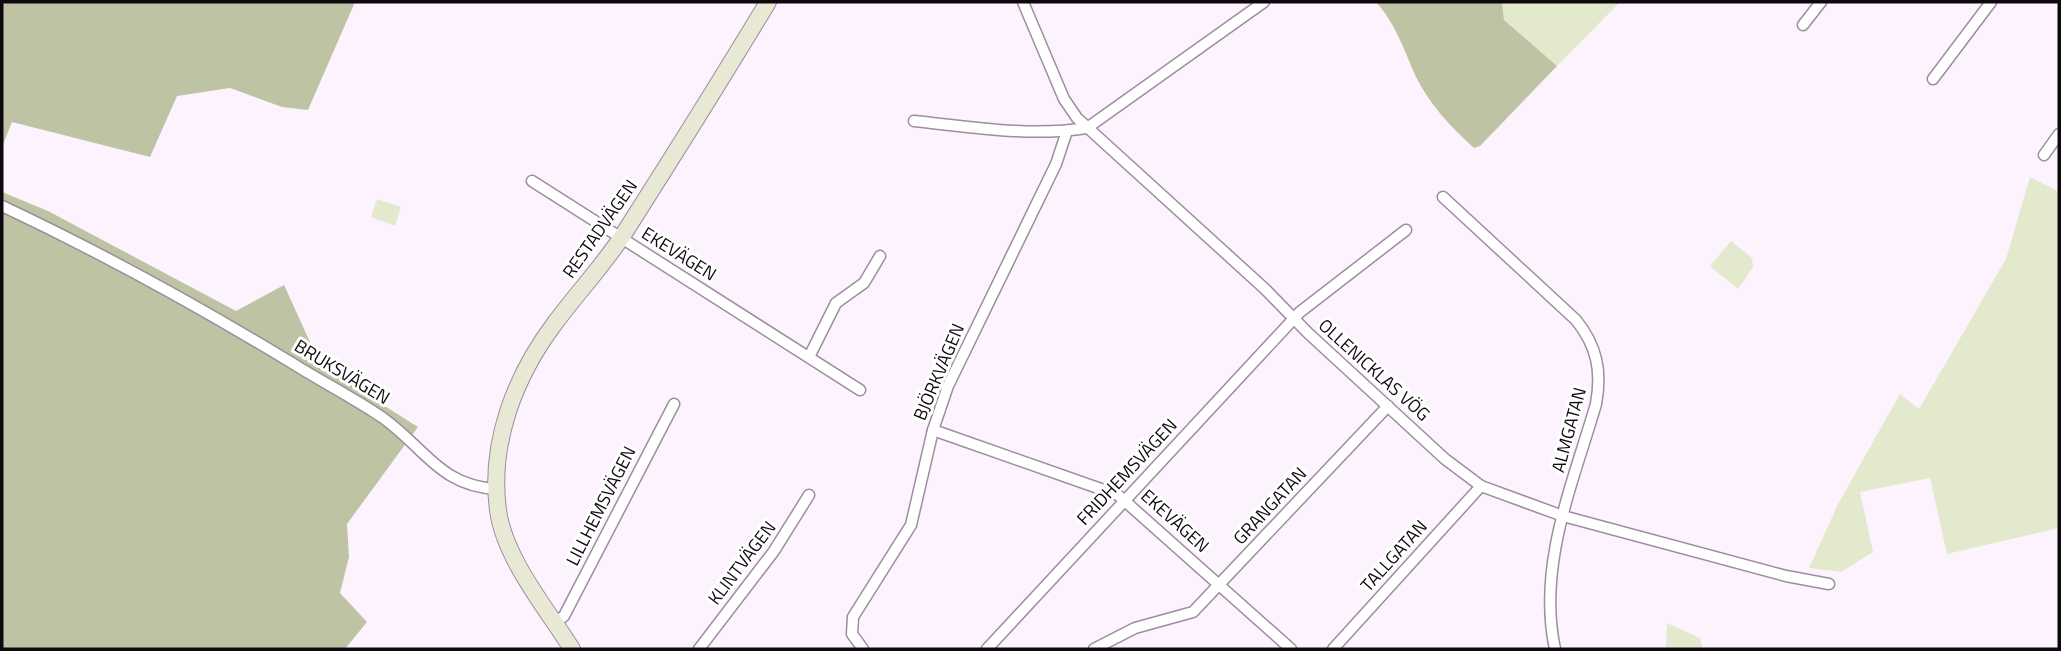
<svg xmlns="http://www.w3.org/2000/svg" width="2061" height="651" font-family="'Titillium Web',sans-serif">
<rect width="100%" height="100%" fill="#fdf3fe"/>
<g fill="#e3e9cc">
<polygon points="1502,2 1620,2 1557,66 1504,20"/>
<polygon points="2030,177 2059,192 2059,528 1947,554 1930,478 1860,492 1873,552 1841,572 1809,568 1838,504 1900,394 1919,409 2006,259"/>
<polygon points="377,199 401,207 395,226 371,217"/>
<polygon points="1731,241 1752,258 1753,267 1738,289 1710,266"/>
<polygon points="1667,623 1700,638 1703,649 1666,649"/>
</g>
<g fill="#bec4a3">
<polygon points="2,2 355,2 308,110 282,107 230,88 177,96 150,157 12,122 2,147"/>
<path d="M1376,2H1502L1504,20L1557,66L1480,146L1474,148C1450,126 1429,104 1415,75C1404,49 1395,23 1376,2Z"/>
<polygon points="2,192 48,211 236,311 284,285 321,366 418,427 347,524 349,557 340,593 367,622 345,649 2,649"/>
</g>
<g fill="none" stroke-linecap="round" stroke-linejoin="round">
<g stroke="#9d8d9e" stroke-width="13">
<g id="street">
<polyline points="1023,2 1064,99 1077,118 1265,289 1308,333 1445,459 1481,486 1563,516 1786,576 1829,584"/>
<polyline points="1803,25 1821,2"/>
<polyline points="1933,79 1991,2"/>
<path d="M914,121C971,127 1030,137 1087,128L1264,2"/>
<polyline points="2044,155 2059,134"/>
<polyline points="532,181 860,390"/>
<path d="M1443,197L1576,320C1597,346 1602,371 1596,404C1573,483 1537,566 1555,649"/>
<path d="M2,206C102,253 198,306 292,363C322,382 354,398 383,418C425,448 440,486 497,489"/>
<polyline points="809,357 836,303 864,283 880,256"/>
<polyline points="933,430 1118,495 1291,649"/>
<polyline points="555,623 564,616 674,404"/>
<polyline points="699,649 774,551 809,495"/>
<polyline points="863,649 852,634 853,617 911,525 933,430 948,386 1056,164 1067,131"/>
<polyline points="987,649 1300,312 1406,230"/>
<polyline points="1094,649 1135,628 1193,612 1388,406"/>
<polyline points="1333,649 1481,486"/>
</g>
</g>
<g stroke="#9d8d9e" stroke-width="18">
<path id="secondary" d="M572,649C547,609 504,558 498,510C489,443 515,376 555,323C577,293 603,266 623,235C672,158 721,80 768,2"/>
</g>
<use href="#street" stroke="#fff" stroke-width="10"/>
<use href="#secondary" stroke="#e8e9d4" stroke-width="16"/>
</g>
<g text-anchor="middle" stroke-width="6" stroke-linejoin="round" paint-order="stroke">
<g font-size="18" fill="#0f090f" stroke="#fff">
<text transform="translate(600 229) rotate(-55)" y="6">RESTADVÄGEN</text>
<text transform="translate(679 254) rotate(32)" y="6">EKEVÄGEN</text>
<text transform="translate(1374 370) rotate(42)" y="6">OLLENICKLAS VÖG</text>
<text transform="translate(342 372) rotate(31)" y="6">BRUKSVÄGEN</text>
<text transform="translate(939 372) rotate(-67)" y="6">BJÖRKVÄGEN</text>
<text transform="translate(1569 430) rotate(-75)" y="6">ALMGATAN</text>
<text transform="translate(1127 472) rotate(-47)" y="6">FRIDHEMSVÄGEN</text>
<text transform="translate(601 506) rotate(-63)" y="6">LILLHEMSVÄGEN</text>
<text transform="translate(1270 506) rotate(-47)" y="6">GRANGATAN</text>
<text transform="translate(1175 521) rotate(42)" y="6">EKEVÄGEN</text>
<text transform="translate(1394 556) rotate(-48)" y="6">TALLGATAN</text>
<text transform="translate(742 563) rotate(-53)" y="6">KLINTVÄGEN</text>
</g>
</g>
<rect width="2061" height="651" fill="none" stroke="#0f090f" stroke-width="7"/>
</svg>
